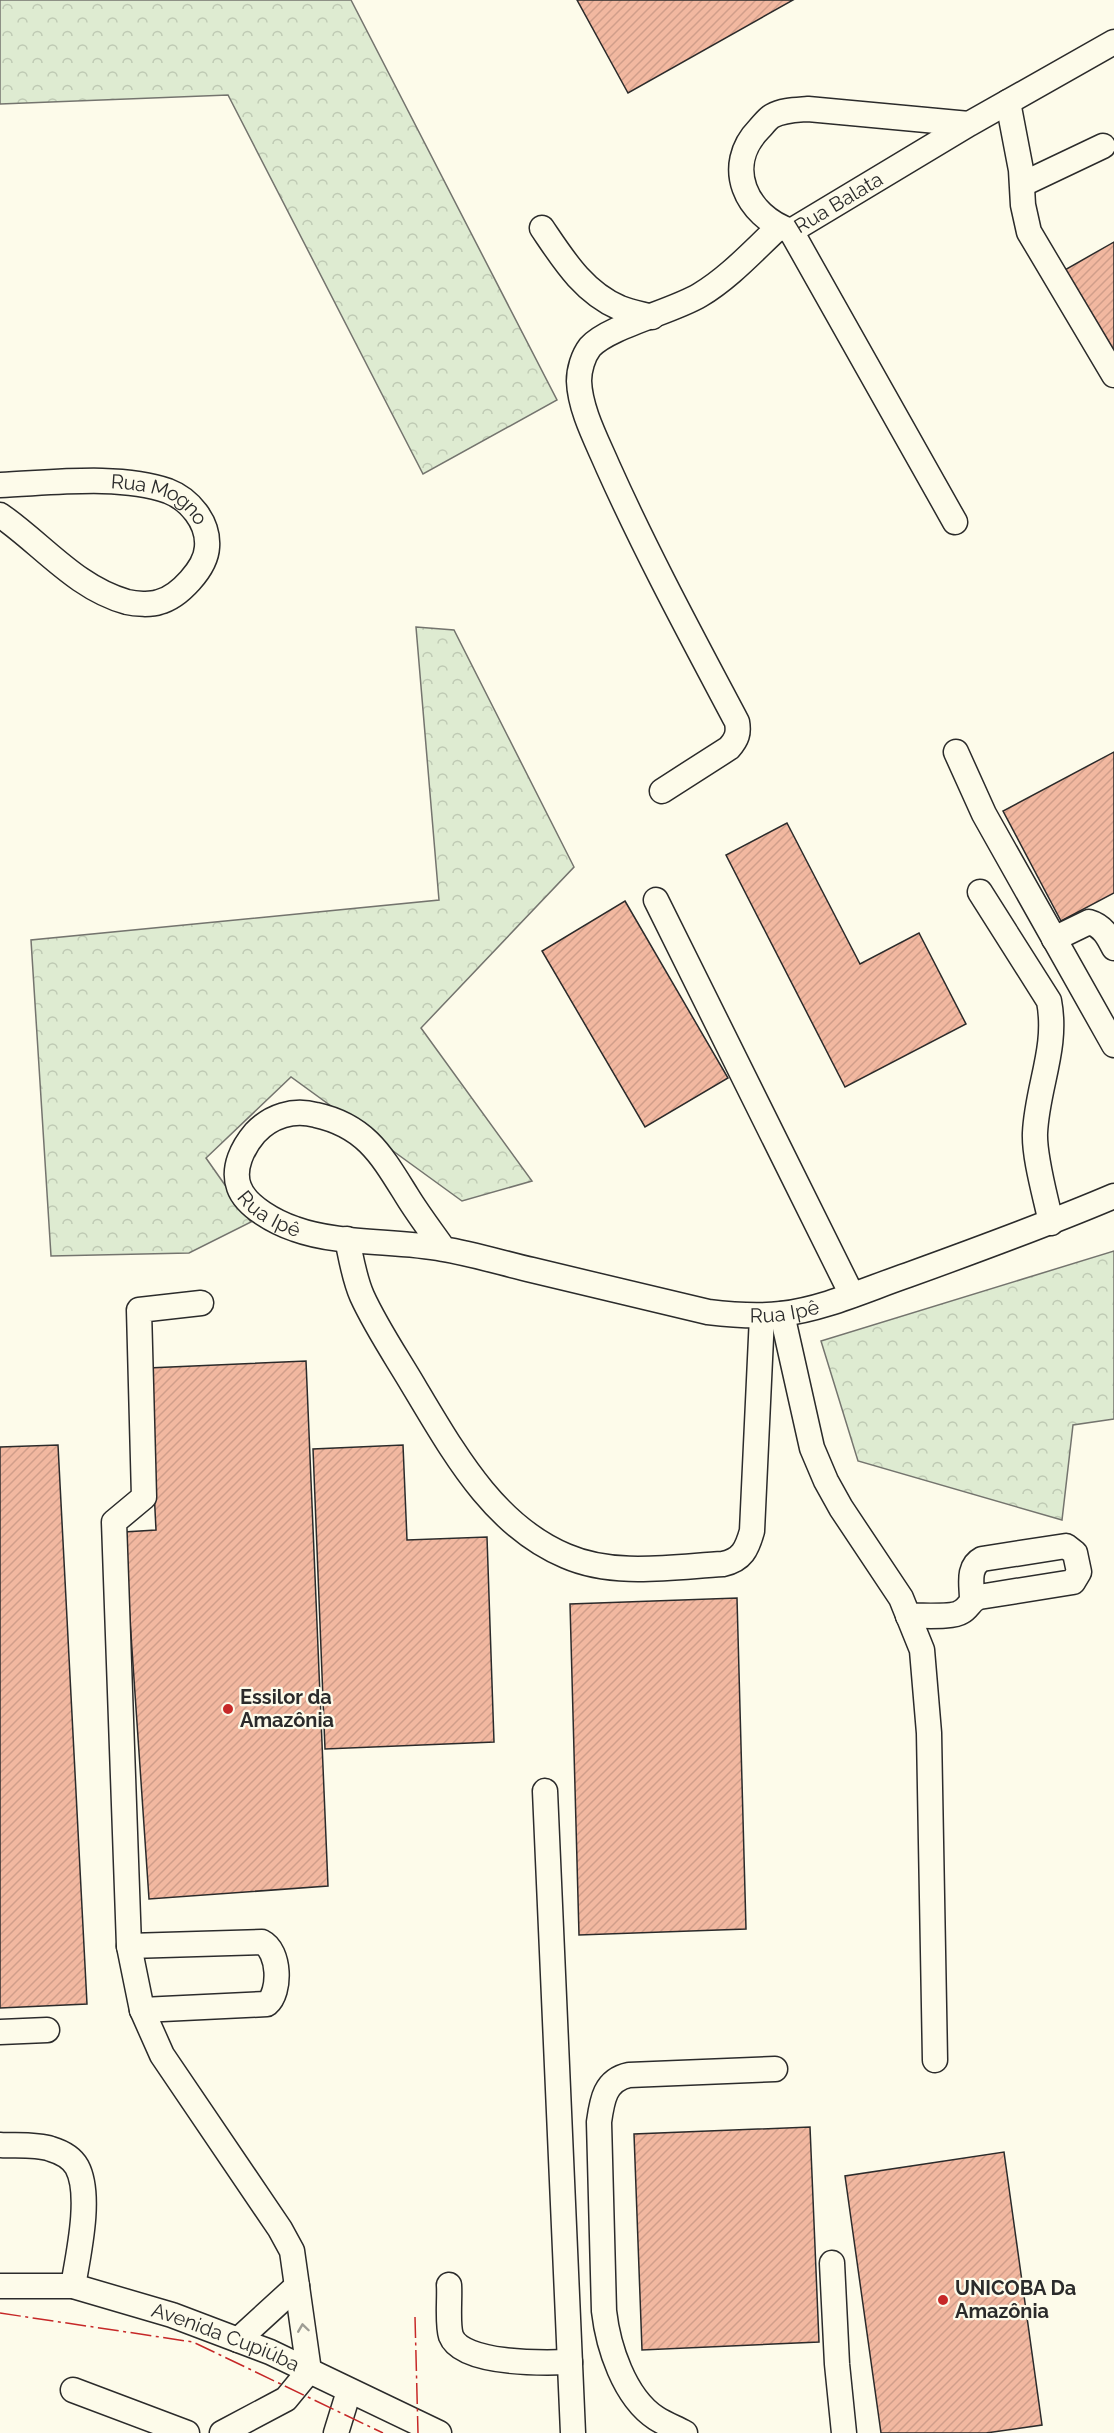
<svg xmlns="http://www.w3.org/2000/svg" width="1114" height="2433" font-family="Raleway,sans-serif">
<defs>
<pattern id="forest-crowns" width="20" height="18" patternUnits="userSpaceOnUse" patternTransform="scale(1.5)"><rect width="20" height="18" fill="#deebd1"/><path d="M2 6a3 3 0 1 1 6 0M12 15a3 3 0 1 1 6 0" fill="none" stroke="#bfcab4"/></pattern>
<pattern id="building-hatch" width="6" height="6" patternUnits="userSpaceOnUse" patternTransform="scale(1.5)"><rect width="6" height="6" fill="#f2b8a0"/><path d="M-1 1l2-2M0 6l6-6M5 7l2-2" fill="none" stroke="#d09e8a"/></pattern>
</defs>
<rect width="100%" height="100%" fill="#fdfbea"/>
<g fill="url(#forest-crowns)" stroke="#74746e" stroke-width="1.5">
<polygon points="0,0 351,0 557,400 423,474 228,95 0,104"/>
<polygon points="416,627 454,630 574,867 421,1028 532,1181 462,1201 291,1077 206,1158 251,1222 189,1253 51,1256 31,940 439,900"/>
<polygon points="1114,1251 1114,1419 1073,1425 1062,1520 858,1461 821,1341"/>
</g>
<g fill="url(#building-hatch)" stroke="#2b2b2b" stroke-width="1.5">
<polygon points="577,0 793,0 628,93"/>
<polygon points="1114,242 1114,360 1063,271"/>
<polygon points="1114,752 1114,893 1061,921 1003,811"/>
<polygon points="787,823 860,964 919,933 966,1024 845,1087 726,855"/>
<polygon points="625,901 728,1078 645,1127 542,951"/>
<polygon points="306,1361 328,1886 149,1899 124,1532 156,1530 148,1368"/>
<polygon points="58,1445 87,2004 0,2008 0,1447"/>
<polygon points="403,1445 407,1540 487,1537 494,1742 325,1749 313,1449"/>
<polygon points="737,1598 746,1929 579,1935 570,1604"/>
<polygon points="810,2127 819,2342 642,2350 634,2134"/>
<polygon points="1004,2152 1042,2425 986,2433 881,2433 845,2176"/>
</g>
<g fill="none" stroke-linecap="round" stroke-linejoin="round">
<g stroke="#2b2b2b" stroke-width="27">
<g id="minor">
<polyline points="1008,102 1021,170 1023,205 1029,232 1114,375"/>
<path id="s1" d="M969,124L808,109C796,110 783,110 772,116C767,119 763,125 759,129C723,166 746,216 791,231L969,124L1114,42"/>
<polyline points="1023,184 1103,146"/>
<path d="M542,228C563,259 583,292 620,308C630,312 641,314 652,317"/>
<polyline points="791,231 955,522"/>
<path id="s2" d="M0,485C51,483 120,474 168,491C189,499 209,522 207,547C206,568 179,597 159,602C151,605 135,604 127,602C76,588 42,544 0,515"/>
<polyline points="956,752 984,814 1114,1045"/>
<path d="M662,791L729,748C737,739 739,733 737,722C692,637 647,554 608,467C597,441 580,410 579,381C579,370 583,356 590,347C609,326 672,312 700,295C730,277 754,250 779,227"/>
<path d="M980,892L1049,1001C1058,1048 1037,1087 1035,1133C1034,1158 1046,1198 1051,1223"/>
<polyline points="656,900 852,1295"/>
<path d="M1054,939L1089,922C1103,926 1108,936 1114,948"/>
<path d="M347,1239C351,1257 354,1278 362,1296C377,1329 398,1359 416,1390C454,1453 494,1526 566,1556C614,1577 672,1567 723,1564C742,1560 747,1549 752,1531L762,1316"/>
<path id="s3" d="M443,1248C431,1231 418,1214 407,1196C382,1156 366,1126 316,1115C293,1109 271,1116 255,1133C243,1147 232,1168 239,1187C246,1207 277,1223 295,1229C339,1245 397,1240 443,1249C473,1254 502,1263 532,1270C590,1284 649,1298 708,1312C733,1315 756,1317 781,1314C824,1309 867,1289 908,1275C977,1250 1046,1225 1114,1196"/>
<polyline points="201,1303 139,1310 144,1497 114,1522 129,1946 142,2010 162,2055 280,2229 292,2251 309,2371 286,2399 222,2433"/>
<polyline points="782,1314 812,1448 826,1481 841,1508 901,1598 922,1650 929,1733 935,2060"/>
<path d="M908,1616C920,1615 952,1618 961,1612C969,1608 970,1600 979,1597L1073,1582L1079,1572L1075,1553L1066,1546L982,1559C967,1567 972,1585 972,1599"/>
<polyline points="545,1791 573,2433"/>
<path d="M129,1946L262,1942C280,1951 281,1992 267,2004L142,2010"/>
<polyline points="0,2032 47,2030"/>
<path d="M0,2145C16,2146 36,2144 51,2149C61,2152 72,2158 77,2167C92,2195 78,2256 73,2286"/>
<polyline points="832,2263 837,2364 844,2433"/>
<path d="M449,2285C450,2298 447,2324 451,2336C462,2365 544,2363 570,2362"/>
<path id="s4" d="M0,2286H73L172,2315L270,2352L439,2433"/>
<polyline points="238,2340 297,2286"/>
<polyline points="73,2390 187,2433"/>
<polyline points="336,2433 349,2391"/>
<path d="M685,2433C676,2428 665,2424 656,2418C624,2397 608,2346 604,2311L599,2122C602,2100 605,2080 629,2075L775,2069"/>
</g>
</g>
<use href="#minor" stroke="#fdfbea" stroke-width="24"/>
<g stroke="#c62828" stroke-width="1.5" stroke-dasharray="21 4.5 3 4.5" stroke-linecap="butt">
<polyline points="0,2313 193,2342 383,2433"/>
<polyline points="415,2317 418,2433"/>
</g>
</g>
<defs><path id="oneway-chevron" d="M-2-3.5L2.5 0L-2 3.5" fill="none" stroke-width="1.6" stroke-linecap="round" stroke-linejoin="round" transform="scale(1.5)"/></defs>
<use stroke="#9e9d94" href="#oneway-chevron" transform="translate(303 2328) rotate(-98)"/>
<g fill="#c62828" stroke="#fdfbea" stroke-width="2">
<circle cx="228" cy="1709" r="6"/>
<circle cx="943" cy="2300" r="6"/>
</g>
<g text-anchor="middle" stroke-width="4.5" stroke-linejoin="round" paint-order="stroke">
<g font-size="20" fill="#2b2b2b" stroke="#fdfbea">
<text dy="7" stroke="none"><textPath href="#s1" startOffset="402">Rua Balata</textPath></text>
<text dy="7" stroke="none"><textPath href="#s2" startOffset="164">Rua Mogno</textPath></text>
<text dy="7" stroke="none"><textPath href="#s3" startOffset="357">Rua Ipê</textPath></text>
<text dy="7" stroke="none"><textPath href="#s3" startOffset="886">Rua Ipê</textPath></text>
<text dy="7" stroke="none"><textPath href="#s4" startOffset="234">Avenida Cupiúba</textPath></text>
</g>
<g font-size="20" font-weight="bold" fill="#2b2b2b" stroke="#fdfbea" text-anchor="start">
<text x="240" y="1704">Essilor da<tspan x="240" dy="23">Amazônia</tspan></text>
<text x="955" y="2295">UNICOBA Da<tspan x="955" dy="23">Amazônia</tspan></text>
</g>
</g>
</svg>
